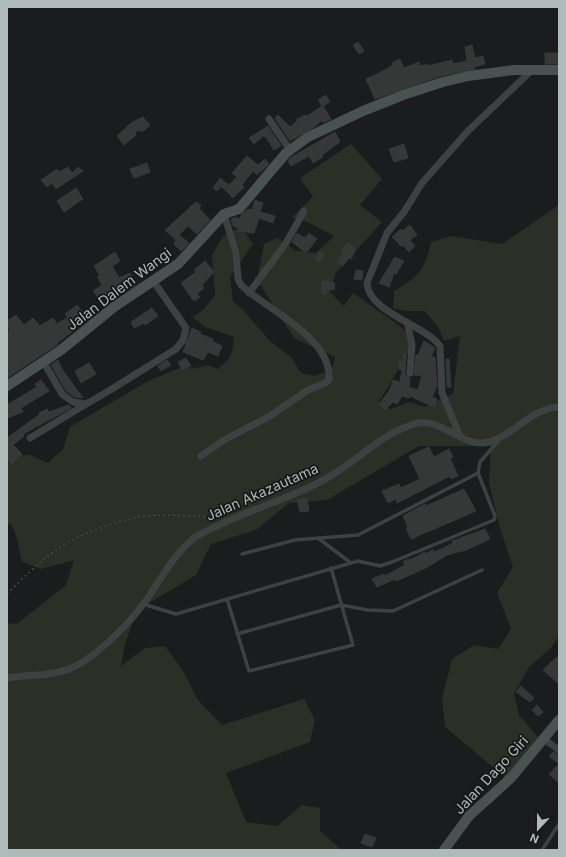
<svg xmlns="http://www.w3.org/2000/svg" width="566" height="857" font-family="Inter,sans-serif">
<rect width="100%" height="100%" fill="#1a1c1d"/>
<path fill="#2c2f26" d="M351,144L382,179L360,205L382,222L335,274L330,292L344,306L353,293L393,321L410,335L409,351L379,402L390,409L410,402L424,407L453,394L460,336L444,341L438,327L425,311H406L393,308L394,291C418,277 425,270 431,242L451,236L502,244L559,205V636L550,649L529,667L514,694L519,715L538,737L506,778L445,727L442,698L452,659L474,645L498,649L511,629L497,593L513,567L500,528L489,483L491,446H419L327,500L289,503L256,530L211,544L196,575L137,610L125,644L121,666L145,648L165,646L182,669L198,700L222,725L304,699L315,720L310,742L226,773L246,822L277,826L302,805L320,808V831L342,850H7V624L18,623L66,585L74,560L41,569L22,562L17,539L11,523L7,525V456L30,455L48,463L63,449L70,427L148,381L177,369L197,368L207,365L218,369C231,358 233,354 234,337L205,327L193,317L204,309L215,295L212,255L223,236L241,227L253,244L230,277L233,301L244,311L270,341L291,357L301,373L315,376L332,369L335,357L294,338L257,280L264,244L277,238L296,251L316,253L334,236L309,223L292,217L313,197L300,178Z"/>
<g fill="#363838" stroke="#353838">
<polygon points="358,42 364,51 359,54 353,45"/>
<polygon points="472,45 475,58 483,56 485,64 474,67 475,69 441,76 375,99 366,79 381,72 393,65 392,63 400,59 404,68 419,62 420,66 427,64 428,66 452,60 453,64 467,61 465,47"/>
<rect x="545" y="53" width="14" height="11"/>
<polygon points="326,95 330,102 323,106 331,119 323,123 322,120 313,128 290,141 275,118 278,115 290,127 297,121 297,119 306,115 307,116 322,106 318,100"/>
<polygon points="143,117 150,125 142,132 140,130 135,132 136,135 124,145 117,136 131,123"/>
<polygon points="268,126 281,146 274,150 266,137 263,136 254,144 249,138"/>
<polygon points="335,132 340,142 322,155 323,157 313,163 309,156 291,166 288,161 290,158"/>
<polygon points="404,144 408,158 394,162 389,149"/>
<polygon points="247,156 258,165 265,159 269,164 257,175 253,171 242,185 244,187 233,198 221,186 217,191 213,188 220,178 229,185 237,177 232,173"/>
<polygon points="147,163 150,172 134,178 130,169"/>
<polygon points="68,167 72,173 78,167 83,171 56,189 52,183 47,187 41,180 57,169 59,172"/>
<polygon points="76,188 83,199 64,212 57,201"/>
<polygon points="255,200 263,203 260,212 275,216 273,223 259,218 254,233 238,231 238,228 233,226 231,219 236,217 240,219 241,215 248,209 252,210"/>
<polygon points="196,202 201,205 199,208 210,220 197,234 188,226 179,235 189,243 181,251 174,244 176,240 165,230"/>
<polygon points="410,225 417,235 410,240 415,246 409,252 403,245 402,247 392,237 401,229 402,231"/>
<polygon points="297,233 305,238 309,233 317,239 306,253 292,242"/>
<polygon points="349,243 356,249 351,259 349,258 343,266 337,262 342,255 341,254 343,248"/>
<polygon points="115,252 120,261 112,266 119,278 130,273 136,285 126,291 125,288 108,298 106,294 99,299 93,291 102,285 97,277 100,276 94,266"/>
<polygon points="319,252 324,254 320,262 315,259"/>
<polygon points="395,257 404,261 396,274 394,273 389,287 379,283"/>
<polygon points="205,261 214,272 202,285 204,288 197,294 200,297 194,301 181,283 196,272 194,270"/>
<polygon points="356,270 363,271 362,280 354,279"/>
<polygon points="322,281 335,283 334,290 327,289 327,294 322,294"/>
<polygon points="77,305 84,314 93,307 97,313 57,343 57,345 7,378 7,333 10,330 7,327 7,321 16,315 24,325 33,318 40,326 53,318 57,324 68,317 65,314"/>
<polygon points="152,308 158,316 145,325 144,323 134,328 131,322"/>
<polygon points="192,328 201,332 200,334 213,339 212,341 222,346 218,356 208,352 203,360 183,352"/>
<polygon points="424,341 435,348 431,357 435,357 437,386 432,397 437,399 434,407 410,396 409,398 402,396 397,404 393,402 385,410 379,404 390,390 393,380 400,382 402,370 399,369 399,362 403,362 404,354 406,354 405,375 410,378 409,387 418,390 422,376 414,375 416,355 418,355"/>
<polygon points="186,358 191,366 182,370 178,362"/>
<polygon points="446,359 449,359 451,387 447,387"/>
<polygon points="58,360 62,369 83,398 75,397 66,391 51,365"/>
<polygon points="167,360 171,365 161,371 158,366"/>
<polygon points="89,363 96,374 81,383 75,371"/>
<polygon points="41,380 49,391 21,408 23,412 7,418 7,405 37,387 35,384"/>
<polygon points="69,405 71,408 23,434 24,436 13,445 22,454 12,464 7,459 7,438 40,414 39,413 47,409 49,412"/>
<polygon points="429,447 434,457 449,449 453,457 450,458 458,476 451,479 450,476 397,503 396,499 388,503 382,491 399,484 401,488 420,479 409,456"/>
<polygon points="464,489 476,511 411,539 406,528 408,527 403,516 425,504 426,506"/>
<polygon points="307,498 309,511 300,512 297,500"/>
<polygon points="485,529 490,539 466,550 447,555 426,568 396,581 395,579 377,587 372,579 384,574 385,576 405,565 403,562 408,559 410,560 425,552 426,554 433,550 434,552 442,549 453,543 452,541"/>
<polygon points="559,655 559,684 543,670"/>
<polygon points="521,686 534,698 530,702 516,692"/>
<polygon points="537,705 543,712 538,716 532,710"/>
<polygon points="553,752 559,755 559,783 549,774 559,764 549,756"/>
<polygon points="365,834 376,838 372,847 361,843"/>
</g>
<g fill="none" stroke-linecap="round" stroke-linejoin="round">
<path stroke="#424848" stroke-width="1.5" stroke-dasharray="2 3" stroke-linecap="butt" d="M7,594C24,577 42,559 62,546C79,534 118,521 139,517C164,513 192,516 218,518"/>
<g stroke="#3c4141" stroke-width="3.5">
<polyline points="318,538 351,563"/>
<polyline points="242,554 295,540 358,535 478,473"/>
<polyline points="227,599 249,671 353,645 331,568"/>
<polyline points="143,604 176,614 358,561 380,566 392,562 494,520 495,516 478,473 480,462 499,440"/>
<polyline points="237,634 341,605 368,610 393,611 482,570"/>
<polyline points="542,850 559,824"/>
</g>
<g stroke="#3c4141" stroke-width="7">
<polyline points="269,119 290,150"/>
<polyline points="249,293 286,243 304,211"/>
<polyline points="407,322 412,344 410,373"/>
<polyline points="43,361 62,394 73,402 86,404 107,392 176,349 183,340 186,328 154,282"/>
<path d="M460,436L442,393L440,346C425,325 368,312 367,283L387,233L404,212L422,183L468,131L532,70"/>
<polyline points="30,438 86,404"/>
<path d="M201,456L224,440L270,416L308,390L325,383L329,380C333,338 267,310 241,285L238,279L236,253L224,214"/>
<path d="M7,678C27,674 49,677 69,669C93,660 129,624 144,603C160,581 173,555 194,538C203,532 214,528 223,523C262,505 304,494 340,470C364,454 388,430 418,423C441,419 462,445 483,443C512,439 530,408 559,407"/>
<polyline points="544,739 559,750"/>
</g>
<g stroke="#4a5151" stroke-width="10">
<polyline points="7,386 61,350 114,307 178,264 224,214 239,209 286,153 308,137 363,111 403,95 443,82 468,76 514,70 559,70"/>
<polyline points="444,850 469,816 511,778 559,720"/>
</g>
</g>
<g text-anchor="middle" stroke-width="3.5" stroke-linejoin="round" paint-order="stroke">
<g font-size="14" fill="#aebbb9" stroke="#151718">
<text transform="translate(119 289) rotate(-37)" y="5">Jalan Dalem Wangi</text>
<text transform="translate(262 492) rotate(-24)" y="5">Jalan Akazautama</text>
<text transform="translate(491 775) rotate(-47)" y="5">Jalan Dago Giri</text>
</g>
</g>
<rect width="566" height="857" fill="none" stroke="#aebbb9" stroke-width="16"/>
<g transform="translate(538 829) rotate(202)" stroke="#151718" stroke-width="3" paint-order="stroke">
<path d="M0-3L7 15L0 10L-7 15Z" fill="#aebbb9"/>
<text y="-6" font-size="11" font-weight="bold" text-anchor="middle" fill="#aebbb9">N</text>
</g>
</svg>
